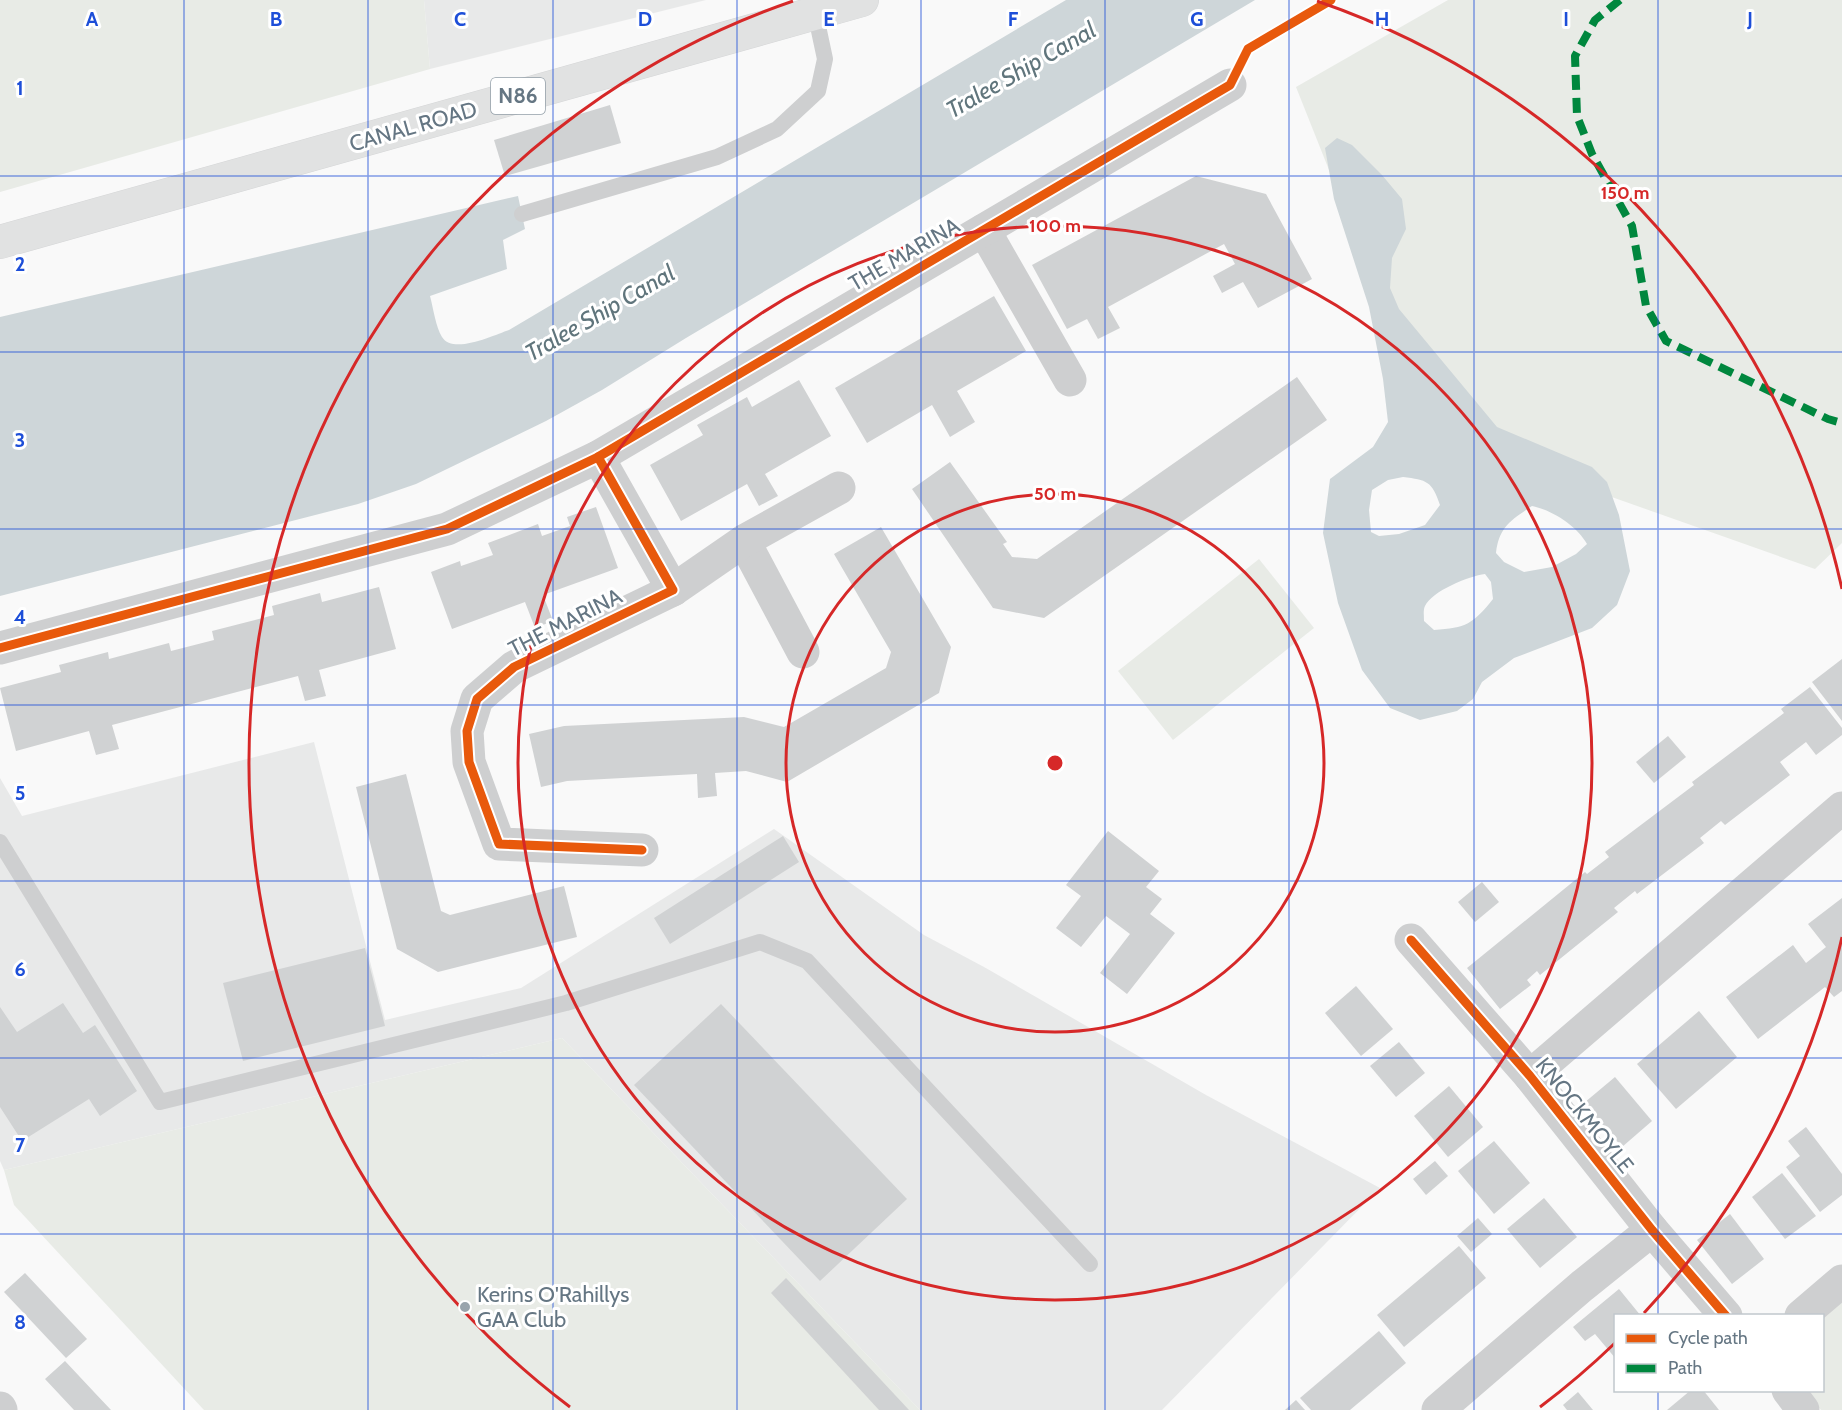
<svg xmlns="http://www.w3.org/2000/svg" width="1842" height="1410" font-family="Cabin,sans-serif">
<rect width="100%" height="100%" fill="#f9f9f9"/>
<g fill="#e8e9e9">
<polygon points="424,0 706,0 430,69"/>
<polygon points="314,742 385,1020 521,988 774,829 924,935 984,967 1206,1095 1380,1188 1162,1410 920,1410 562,1038 4,1170 0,1161 0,778 22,816"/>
</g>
<g fill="#e8ebe6">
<polygon points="0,0 424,0 430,69 0,192"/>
<polygon points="1448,0 1842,0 1842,543 1815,569 1434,434 1296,87"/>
<polygon points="1259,559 1314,628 1173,740 1118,671"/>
<polygon points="562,1038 920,1410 204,1410 14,1205 4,1170"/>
<polygon points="1842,1301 1842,1410 1821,1410 1804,1391 1822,1390 1823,1317"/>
</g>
<g fill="#ced6d9" fill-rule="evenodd">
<path d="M1066,0H1255L686,338L602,390L546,421L416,484L358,504L0,596V317L518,196L525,229L503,240L507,269L430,296C433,307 436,328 442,337C453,355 494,335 509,330Z"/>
<path d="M1337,138L1352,145L1382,175L1402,199L1406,229L1392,258L1390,288L1399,309L1497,427L1592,467L1607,482L1619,515L1630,571L1617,605L1592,628L1514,658L1482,682L1473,699L1457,711L1420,720L1390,708L1362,670L1338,603L1323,533L1330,479L1373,447L1388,422L1383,379L1369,307L1334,199L1325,148ZM1403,477C1427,480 1432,481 1440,505L1425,525L1399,534L1379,536L1371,532L1369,510L1372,490L1388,480ZM1532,506C1552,510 1577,526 1587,544L1576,554L1552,567L1524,572L1504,562L1496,553C1499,527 1511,520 1532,506ZM1485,574L1491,582L1493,599C1473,624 1466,628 1434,630L1424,621C1424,616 1423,610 1425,606C1432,591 1469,576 1485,574Z"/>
</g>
<g fill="#d0d2d3">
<polygon points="610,105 621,143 505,176 494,140"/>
<polygon points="1196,176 1266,194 1312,279 1258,308 1243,282 1222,293 1213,276 1235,264 1224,244 1108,307 1120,328 1098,339 1087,319 1067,329 1032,265"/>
<polygon points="994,296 1026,351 957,391 975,422 950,437 932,405 867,443 835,388"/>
<polygon points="1297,377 1327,420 1044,618 993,608 912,489 950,462 1007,542 1003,544 1012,557 1037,559"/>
<polygon points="799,380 831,436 765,474 778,496 759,506 747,484 681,521 650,465 703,435 697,425 747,397 752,407"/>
<polygon points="596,507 618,568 543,595 553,621 535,628 525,602 452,629 431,572 460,561 461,566 493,555 488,543 538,524 542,536 570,526 567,517"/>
<polygon points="881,527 951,647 939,693 787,782 746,771 715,773 717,796 698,798 697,774 567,781 541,787 529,734 564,726 744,717 784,727 886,668 891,652 834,554"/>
<polygon points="379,587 396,649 319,670 326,696 305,701 298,676 112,725 119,749 96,755 89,731 16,751 0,688 61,672 59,665 108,652 109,659 169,643 171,651 214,640 212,631 274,615 272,606 320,593 322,602"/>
<polygon points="1842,659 1842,721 1812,682"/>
<polygon points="1810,687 1842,728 1842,735 1816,755 1806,742 1780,762 1790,775 1725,825 1721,821 1700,838 1704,843 1637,894 1635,891 1614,908 1618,912 1540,975 1537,971 1527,980 1531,985 1500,1009 1467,968 1585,872 1587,874 1609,857 1605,852 1694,785 1692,782 1784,713 1781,709"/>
<polygon points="1668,736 1686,757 1654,783 1636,762"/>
<polygon points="406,774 441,911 450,915 564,886 577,937 438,972 397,949 356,787"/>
<polygon points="1108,831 1159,871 1146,887 1162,899 1150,914 1175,933 1127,994 1100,973 1130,934 1106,916 1081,947 1056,928 1081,896 1066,885"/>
<polygon points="783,836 799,862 670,944 654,918"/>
<polygon points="1482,882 1499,902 1475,922 1458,902"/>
<polygon points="1842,898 1842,991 1834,997 1825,987 1758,1039 1726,997 1793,945 1806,963 1826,947 1808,924"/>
<polygon points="365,948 385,1026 243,1061 223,983"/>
<polygon points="1356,986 1393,1029 1361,1056 1325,1013"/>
<polygon points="63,1003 83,1033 95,1025 137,1091 100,1116 89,1099 22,1141 0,1107 0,1007 17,1032"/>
<polygon points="721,1004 907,1199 820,1281 634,1085"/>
<polygon points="1699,1011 1737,1057 1676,1109 1637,1064"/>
<polygon points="1399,1042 1425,1073 1396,1097 1370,1066"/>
<polygon points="1615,1077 1652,1121 1622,1147 1584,1103"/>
<polygon points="1449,1086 1483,1127 1448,1157 1414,1116"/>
<polygon points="1806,1127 1842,1174 1842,1195 1820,1212 1786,1167 1800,1156 1788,1141"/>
<polygon points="1494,1141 1530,1183 1494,1214 1458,1171"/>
<polygon points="1435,1161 1448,1176 1426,1195 1413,1179"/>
<polygon points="1782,1173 1816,1216 1785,1239 1752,1197"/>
<polygon points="1544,1198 1577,1237 1540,1268 1507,1229"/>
<polygon points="1730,1214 1764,1259 1732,1284 1697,1240"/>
<polygon points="1478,1218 1492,1234 1471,1252 1457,1236"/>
<polygon points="1459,1246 1486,1278 1404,1347 1377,1315"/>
<polygon points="25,1273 87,1339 66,1358 4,1292"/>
<polygon points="786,1278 909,1410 879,1410 771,1293"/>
<polygon points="1619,1289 1641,1316 1616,1316 1616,1359 1595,1334 1585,1341 1573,1327"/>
<polygon points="1379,1331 1406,1363 1350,1410 1311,1410 1300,1398"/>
<polygon points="65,1361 94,1392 111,1410 74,1410 45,1379"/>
<polygon points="1691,1390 1703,1390 1719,1410 1667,1410"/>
<polygon points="1578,1392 1593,1410 1567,1410 1563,1405"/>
<polygon points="1296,1400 1305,1410 1285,1410"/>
</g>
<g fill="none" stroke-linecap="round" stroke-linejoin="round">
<g stroke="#d5d6d7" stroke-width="34">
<polyline id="primary" points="0,242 862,0"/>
</g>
<g stroke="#cecfd0" stroke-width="16">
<polyline points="522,214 717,157 777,129 818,91 825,59 815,12"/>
<polyline points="0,842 160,1102 566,1003 760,942 807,961 1090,1264"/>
</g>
<g stroke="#cecfd0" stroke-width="33">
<polyline points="984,230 1070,380"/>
<polyline points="598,457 673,590 514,667 477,699 467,731 469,762 499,844 642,850"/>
<polyline points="744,541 803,652"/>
<polyline points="673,590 744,541 839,488"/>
<polyline points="0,648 447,529 598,457 1230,85"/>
<polyline points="1411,940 1530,1076 1652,1230 1726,1316"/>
<polyline points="1530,1076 1842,808"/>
<polyline points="1801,1316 1842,1281"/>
<polyline points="1788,1390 1803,1410"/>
<polyline points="0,1408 1,1410"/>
<polyline points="1438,1410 1582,1286 1652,1230"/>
</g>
<use href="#primary" stroke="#e1e2e2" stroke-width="33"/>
<polyline stroke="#00873e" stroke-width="8" stroke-dasharray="15 8" stroke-linecap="butt" points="1620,0 1595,20 1575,56 1577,116 1592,154 1632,226 1646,306 1666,341 1828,419 1842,423"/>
<g stroke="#fff" stroke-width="13">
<g id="cycleway">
<polyline points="598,457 673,590 514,667 477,699 467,731 469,762 499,844 642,850"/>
<polyline points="0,648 447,529 598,457 1230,85 1248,49 1331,0"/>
<polyline points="1411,940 1530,1076 1652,1230 1726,1316"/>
</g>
</g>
<use href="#cycleway" stroke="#e8590c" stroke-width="9"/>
</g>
<path fill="none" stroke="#1d4ed8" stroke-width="1.5" stroke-opacity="0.55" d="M184,0V1410M368,0V1410M553,0V1410M737,0V1410M921,0V1410M1105,0V1410M1289,0V1410M1474,0V1410M1658,0V1316M0,176H1842M0,352H1842M0,529H1842M0,705H1842M0,881H1842M0,1058H1842M0,1234H1842M1658,1390V1410"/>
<g fill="none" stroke="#d62828" stroke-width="3">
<circle cx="1055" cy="763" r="269"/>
<circle cx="1055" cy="763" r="537"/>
<path d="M1842 937A806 806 0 0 1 1644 1313M1615 1343A806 806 0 0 1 1540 1407M570 1407A806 806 0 0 1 793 1M1317 1A806 806 0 0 1 1842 589"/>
</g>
<circle fill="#99a4ac" stroke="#fff" stroke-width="2" cx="465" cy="1307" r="6"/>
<g text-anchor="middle" stroke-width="6" stroke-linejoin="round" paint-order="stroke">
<rect fill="#fff" stroke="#939fa8" stroke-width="1.5" x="491" y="78" width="54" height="36" rx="4.5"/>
<g font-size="21" font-weight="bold" fill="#657683">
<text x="518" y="103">N86</text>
</g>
<g font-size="22" fill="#657683" stroke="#fff">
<text transform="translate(413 126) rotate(-16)" y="8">CANAL ROAD</text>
<text transform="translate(904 254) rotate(-30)" y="8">THE MARINA</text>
<text transform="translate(565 622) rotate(-27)" y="8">THE MARINA</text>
<text transform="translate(1585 1115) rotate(51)" y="8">KNOCKMOYLE</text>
</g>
<g font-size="22" fill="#657683" stroke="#fff" text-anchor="start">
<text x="477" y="1302">Kerins O'Rahillys<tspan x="477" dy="25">GAA Club</tspan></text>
</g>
<g font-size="24" font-style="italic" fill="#60757c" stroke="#fff">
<text transform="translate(1021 70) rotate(-30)" y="8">Tralee Ship Canal</text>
<text transform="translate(600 313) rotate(-30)" y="8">Tralee Ship Canal</text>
</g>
</g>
<g font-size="20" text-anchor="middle" font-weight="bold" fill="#1d4ed8" stroke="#fff" stroke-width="6" stroke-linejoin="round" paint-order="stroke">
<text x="92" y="26">A</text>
<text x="276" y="26">B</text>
<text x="460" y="26">C</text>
<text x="645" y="26">D</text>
<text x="829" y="26">E</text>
<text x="1013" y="26">F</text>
<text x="1197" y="26">G</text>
<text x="1382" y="26">H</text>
<text x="1566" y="26">I</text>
<text x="1750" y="26">J</text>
<text x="20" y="95">1</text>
<text x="20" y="271">2</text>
<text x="20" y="447">3</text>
<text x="20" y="624">4</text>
<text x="20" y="800">5</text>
<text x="20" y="976">6</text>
<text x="20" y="1152">7</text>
<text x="20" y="1329">8</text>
</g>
<circle cx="1055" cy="763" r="9" fill="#d62828" stroke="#fff" stroke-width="3"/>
<g font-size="18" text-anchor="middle" font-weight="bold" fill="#d62828" stroke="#fff" stroke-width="6" stroke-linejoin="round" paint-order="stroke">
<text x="1625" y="199">150 m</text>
<text x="1055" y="232">100 m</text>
<text x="1055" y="500">50 m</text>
</g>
<rect x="1614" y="1314" width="210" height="78" fill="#ffffff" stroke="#c1c8cd" stroke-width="1.5"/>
<rect x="1626" y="1334" width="30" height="9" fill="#e8590c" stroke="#c1c8cd" stroke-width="1.5"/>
<text x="1668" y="1344" font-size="18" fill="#657683">Cycle path</text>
<rect x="1626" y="1364" width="30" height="9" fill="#00873e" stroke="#c1c8cd" stroke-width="1.5"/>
<text x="1668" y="1374" font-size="18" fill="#657683">Path</text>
</svg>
